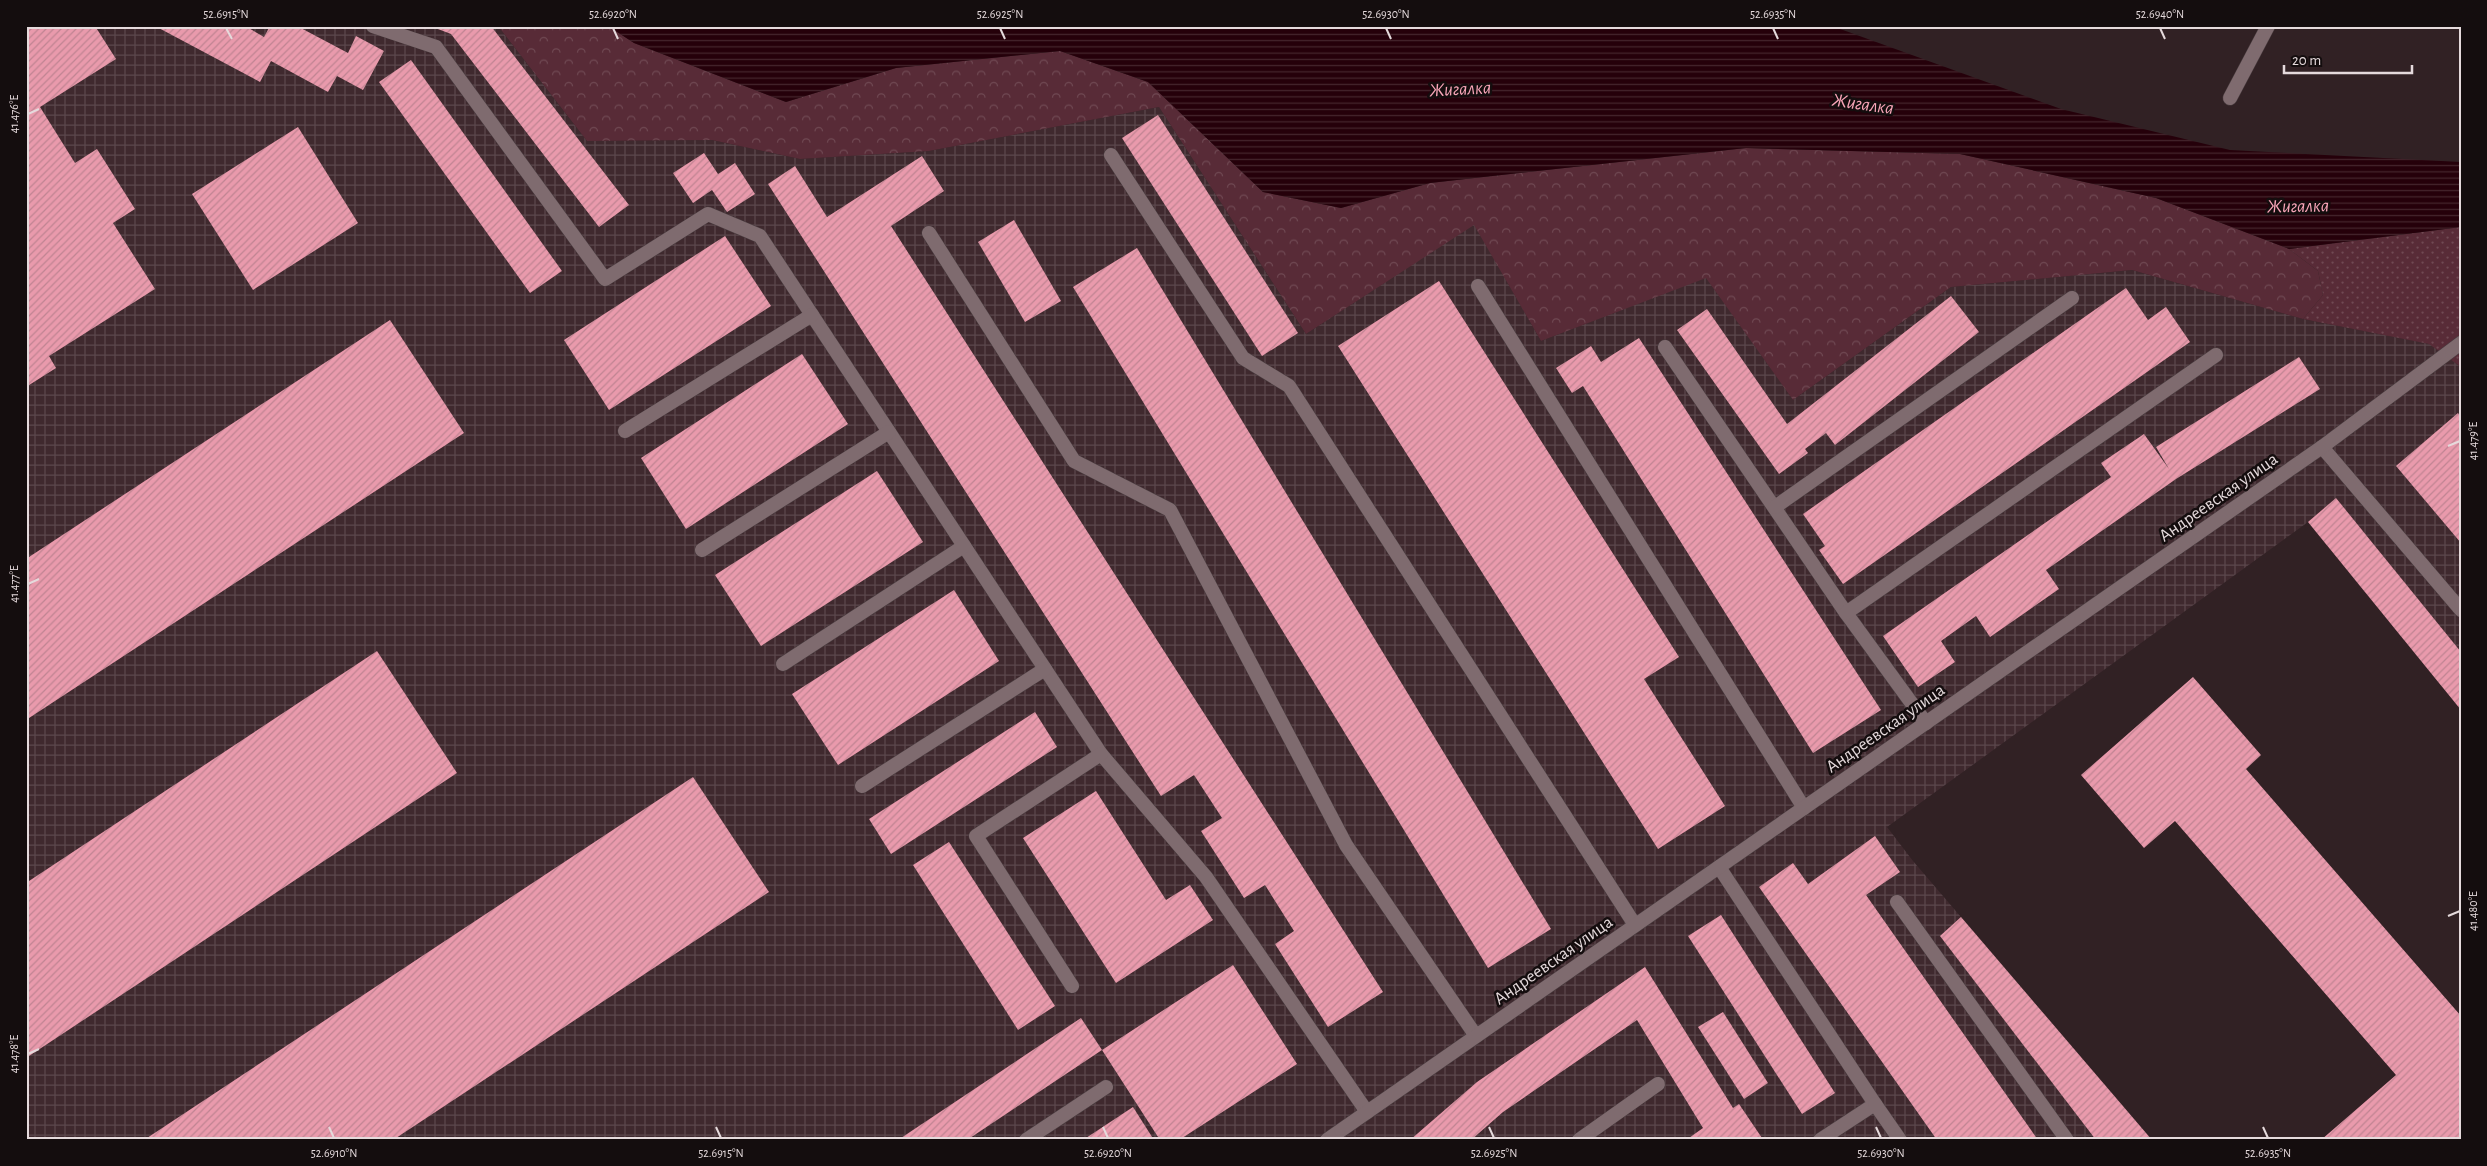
<svg xmlns="http://www.w3.org/2000/svg" width="2487" height="1166" font-family="'Alegreya Sans',sans-serif">
<defs>
<pattern id="industrial-grid" width="8" height="8" patternUnits="userSpaceOnUse" patternTransform="scale(1.25)"><rect width="8" height="8" fill="#3f292e"/><path d="M0 4h8M4 0v8" fill="none" stroke="#5b474c"/></pattern>
<pattern id="grass-dots" width="8" height="8" patternUnits="userSpaceOnUse" patternTransform="scale(1.25)"><rect width="8" height="8" fill="#582b37"/><path d="M2 2h.1M6 6h.1" fill="none" stroke="#704953" stroke-width="1.8" stroke-linecap="round"/></pattern>
<pattern id="forest-crowns" width="20" height="18" patternUnits="userSpaceOnUse" patternTransform="scale(1.25)"><rect width="20" height="18" fill="#582b37"/><path d="M2 6a3 3 0 1 1 6 0M12 15a3 3 0 1 1 6 0" fill="none" stroke="#704953"/></pattern>
<pattern id="water-rules" width="6" height="5" patternUnits="userSpaceOnUse" patternTransform="scale(1.25)"><rect width="6" height="5" fill="#25000a"/><path d="M0 2.5h6" fill="none" stroke="#44252d"/></pattern>
<pattern id="building-hatch" width="6" height="6" patternUnits="userSpaceOnUse" patternTransform="scale(1.25)"><rect width="6" height="6" fill="#e99aac"/><path d="M-1 1l2-2M0 6l6-6M5 7l2-2" fill="none" stroke="#c08492"/></pattern>
</defs>
<rect width="100%" height="100%" fill="#312124"/>
<polygon fill="url(#industrial-grid)" points="26,26 498,26 587,141 712,140 800,159 929,151 1159,107 1306,334 1474,224 1541,341 1706,277 1793,400 1951,287 2132,270 2303,319 2430,344 2461,367 2461,710 2308,522 1887,827 1913,861 2152,1140 26,1140"/>
<polygon fill="url(#grass-dots)" points="2461,227 2461,367 2429,344 2303,319 2323,295 2318,271 2289,249"/>
<polygon fill="url(#forest-crowns)" points="498,26 608,26 634,43 786,102 896,68 1060,51 1148,82 1263,192 1341,208 1430,183 1746,148 1960,154 2156,198 2289,249 2318,271 2323,295 2303,319 2132,270 1951,287 1793,400 1706,278 1541,341 1474,225 1306,334 1159,107 929,151 800,159 712,140 587,141"/>
<polygon fill="url(#water-rules)" points="608,26 1832,26 2061,109 2230,150 2461,162 2461,227 2289,249 2156,198 1960,154 1746,148 1430,183 1341,208 1263,192 1148,82 1060,51 896,68 786,102 634,43"/>
<g fill="url(#building-hatch)">
<polygon points="30,26 95,26 116,59 40,107 75,163 97,149 135,209 113,223 155,289 49,356 56,368 26,387 26,29"/>
<polygon points="155,26 245,26 264,37 270,26 297,26 348,53 356,36 384,51 363,90 337,76 328,92 271,61 260,82"/>
<polygon points="430,26 491,26 629,205 599,227 451,34"/>
<polygon points="411,60 562,271 530,293 379,82"/>
<polygon points="1158,115 1298,333 1262,356 1122,138"/>
<polygon points="298,127 358,223 253,290 192,194"/>
<polygon points="704,153 718,174 735,163 755,194 727,212 712,190 693,203 673,173"/>
<polygon points="922,156 944,191 891,226 1383,992 1328,1027 1275,944 1294,931 1265,885 1244,898 1201,831 1222,818 1194,775 1161,796 768,184 795,166 827,217"/>
<polygon points="1014,220 1061,301 1025,322 978,242"/>
<polygon points="725,236 771,306 609,410 564,340"/>
<polygon points="1137,248 1551,929 1488,968 1073,287"/>
<polygon points="1439,281 1679,657 1644,679 1725,806 1658,849 1338,346"/>
<polygon points="2126,288 2148,320 2166,307 2190,342 1843,584 1819,550 1825,546 1803,514"/>
<polygon points="1951,296 1979,332 1835,445 1826,433 1805,449 1808,453 1779,474 1677,330 1707,309 1787,424"/>
<polygon points="390,320 464,433 26,720 26,559"/>
<polygon points="1639,338 1881,710 1813,753 1583,386 1572,393 1556,368 1591,346 1601,362"/>
<polygon points="802,354 848,424 686,529 641,458"/>
<polygon points="2299,357 2320,389 2176,479 2046,570 2059,589 1990,637 1976,616 1941,641 1955,662 1918,687 1883,636 2111,477 2101,463 2144,434 2169,469 2156,447"/>
<polygon points="2458,413 2461,417 2461,543 2396,466"/>
<polygon points="877,471 923,542 761,646 715,575"/>
<polygon points="2336,498 2461,652 2461,710 2308,522"/>
<polygon points="954,590 999,661 838,765 792,694"/>
<polygon points="377,651 457,773 26,1058 26,883"/>
<polygon points="2193,677 2261,755 2246,769 2461,1016 2461,1140 2321,1140 2396,1075 2175,821 2144,848 2081,775"/>
<polygon points="1035,712 1057,747 891,854 869,819"/>
<polygon points="693,777 769,892 393,1140 144,1140"/>
<polygon points="1096,791 1166,900 1190,885 1213,920 1116,983 1023,838"/>
<polygon points="1875,836 1900,872 1866,895 2038,1140 1937,1140 1759,887 1793,863 1808,884"/>
<polygon points="949,842 1055,1006 1018,1030 913,865"/>
<polygon points="1721,915 1835,1093 1802,1114 1688,936"/>
<polygon points="1961,917 2152,1140 2096,1140 1940,936"/>
<polygon points="1233,965 1297,1064 1179,1140 1160,1140 1102,1050 967,1140 898,1140 1081,1018 1102,1050"/>
<polygon points="1645,967 1733,1108 1739,1104 1762,1138 1686,1140 1703,1128 1637,1020 1503,1112 1471,1140 1410,1140 1477,1082"/>
<polygon points="1723,1012 1768,1083 1744,1099 1698,1027"/>
<polygon points="1133,1107 1154,1140 1083,1140"/>
</g>
<g fill="none" stroke-linecap="round" stroke-linejoin="round">
<g stroke="#493c3f" stroke-width="15">
<g id="service">
<polyline points="373,26 436,47 605,279 708,214 760,236 1101,754 1206,877 1367,1112"/>
<polyline points="2230,98 2268,26"/>
<polyline points="1111,155 1243,358 1289,386 1635,925"/>
<polyline points="929,233 1074,461 1170,510 1346,845 1476,1036"/>
<polyline points="1478,286 1804,808"/>
<polyline points="1665,347 1846,613 1926,723"/>
<polyline points="625,431 812,315"/>
<polyline points="2322,447 2461,610"/>
<polyline points="1775,507 2072,298"/>
<polyline points="702,550 889,432"/>
<polyline points="1846,613 2216,355"/>
<polyline points="783,664 964,546"/>
<polyline points="862,786 1045,669"/>
<polyline points="1719,867 1875,1104 1820,1140"/>
<polyline points="1897,902 2067,1140"/>
<polyline points="1072,986 976,836 1101,754"/>
<polyline points="1875,1104 1900,1140"/>
<polyline points="1026,1140 1106,1087"/>
<polyline points="1579,1140 1658,1084"/>
</g>
</g>
<g stroke="#493c3f" stroke-width="15">
<polyline id="tertiary" points="1327,1140 2322,447 2461,343"/>
</g>
<use href="#service" stroke="#7f6b6f" stroke-width="14"/>
<use href="#tertiary" stroke="#7f6b6f" stroke-width="14"/>
</g>
<path fill="none" stroke="#e5dadc" stroke-width="2" d="M226,28L232,39M613,28L618,39M1000,28L1005,39M1386,28L1391,39M1773,28L1778,39M2160,28L2165,39M28,114L39,109M2448,446L2460,441M28,584L39,579M2448,916L2460,911M28,1054L39,1049M329,1127L334,1138M716,1127L721,1138M1103,1127L1108,1138M1489,1127L1494,1138M1876,1127L1881,1138M2263,1127L2268,1138"/>
<g text-anchor="middle" stroke-width="5" stroke-linejoin="round" paint-order="stroke">
<g font-size="18" fill="#e5dadc" stroke="#140d0e">
<text transform="translate(2218 497) rotate(-35)" y="6">Андреевская улица</text>
<text transform="translate(1885 728) rotate(-35)" y="6">Андреевская улица</text>
<text transform="translate(1553 960) rotate(-35)" y="6">Андреевская улица</text>
</g>
<g font-size="19" font-style="italic" fill="#f8a5b8" stroke="#140d0e">
<text transform="translate(1460 88) rotate(-3)" y="7">Жигалка</text>
<text transform="translate(1863 103) rotate(8)" y="7">Жигалка</text>
<text transform="translate(2298 205) rotate(-1)" y="7">Жигалка</text>
</g>
</g>
<rect width="2487" height="1166" fill="none" stroke="#140d0e" stroke-width="55"/>
<path d="M2284 65v8h128v-8" fill="none" stroke="#e5dadc" stroke-width="2.5"/>
<text x="2292" y="65" font-size="15" fill="#e5dadc" stroke="#140d0e" stroke-width="4" paint-order="stroke">20 m</text>
<rect x="28" y="28" width="2432" height="1110" fill="none" stroke="#e5dadc" stroke-width="2"/>
<g font-size="12" text-anchor="middle" fill="#e5dadc">
<text x="226" y="18">52.6915°N</text>
<text x="613" y="18">52.6920°N</text>
<text x="1000" y="18">52.6925°N</text>
<text x="1386" y="18">52.6930°N</text>
<text x="1773" y="18">52.6935°N</text>
<text x="2160" y="18">52.6940°N</text>
<text transform="translate(14 114) rotate(-90)" y="4">41.476°E</text>
<text transform="translate(2473 441) rotate(-90)" y="4">41.479°E</text>
<text transform="translate(14 584) rotate(-90)" y="4">41.477°E</text>
<text transform="translate(2473 911) rotate(-90)" y="4">41.480°E</text>
<text transform="translate(14 1054) rotate(-90)" y="4">41.478°E</text>
<text x="334" y="1157">52.6910°N</text>
<text x="721" y="1157">52.6915°N</text>
<text x="1108" y="1157">52.6920°N</text>
<text x="1494" y="1157">52.6925°N</text>
<text x="1881" y="1157">52.6930°N</text>
<text x="2268" y="1157">52.6935°N</text>
</g>
</svg>
